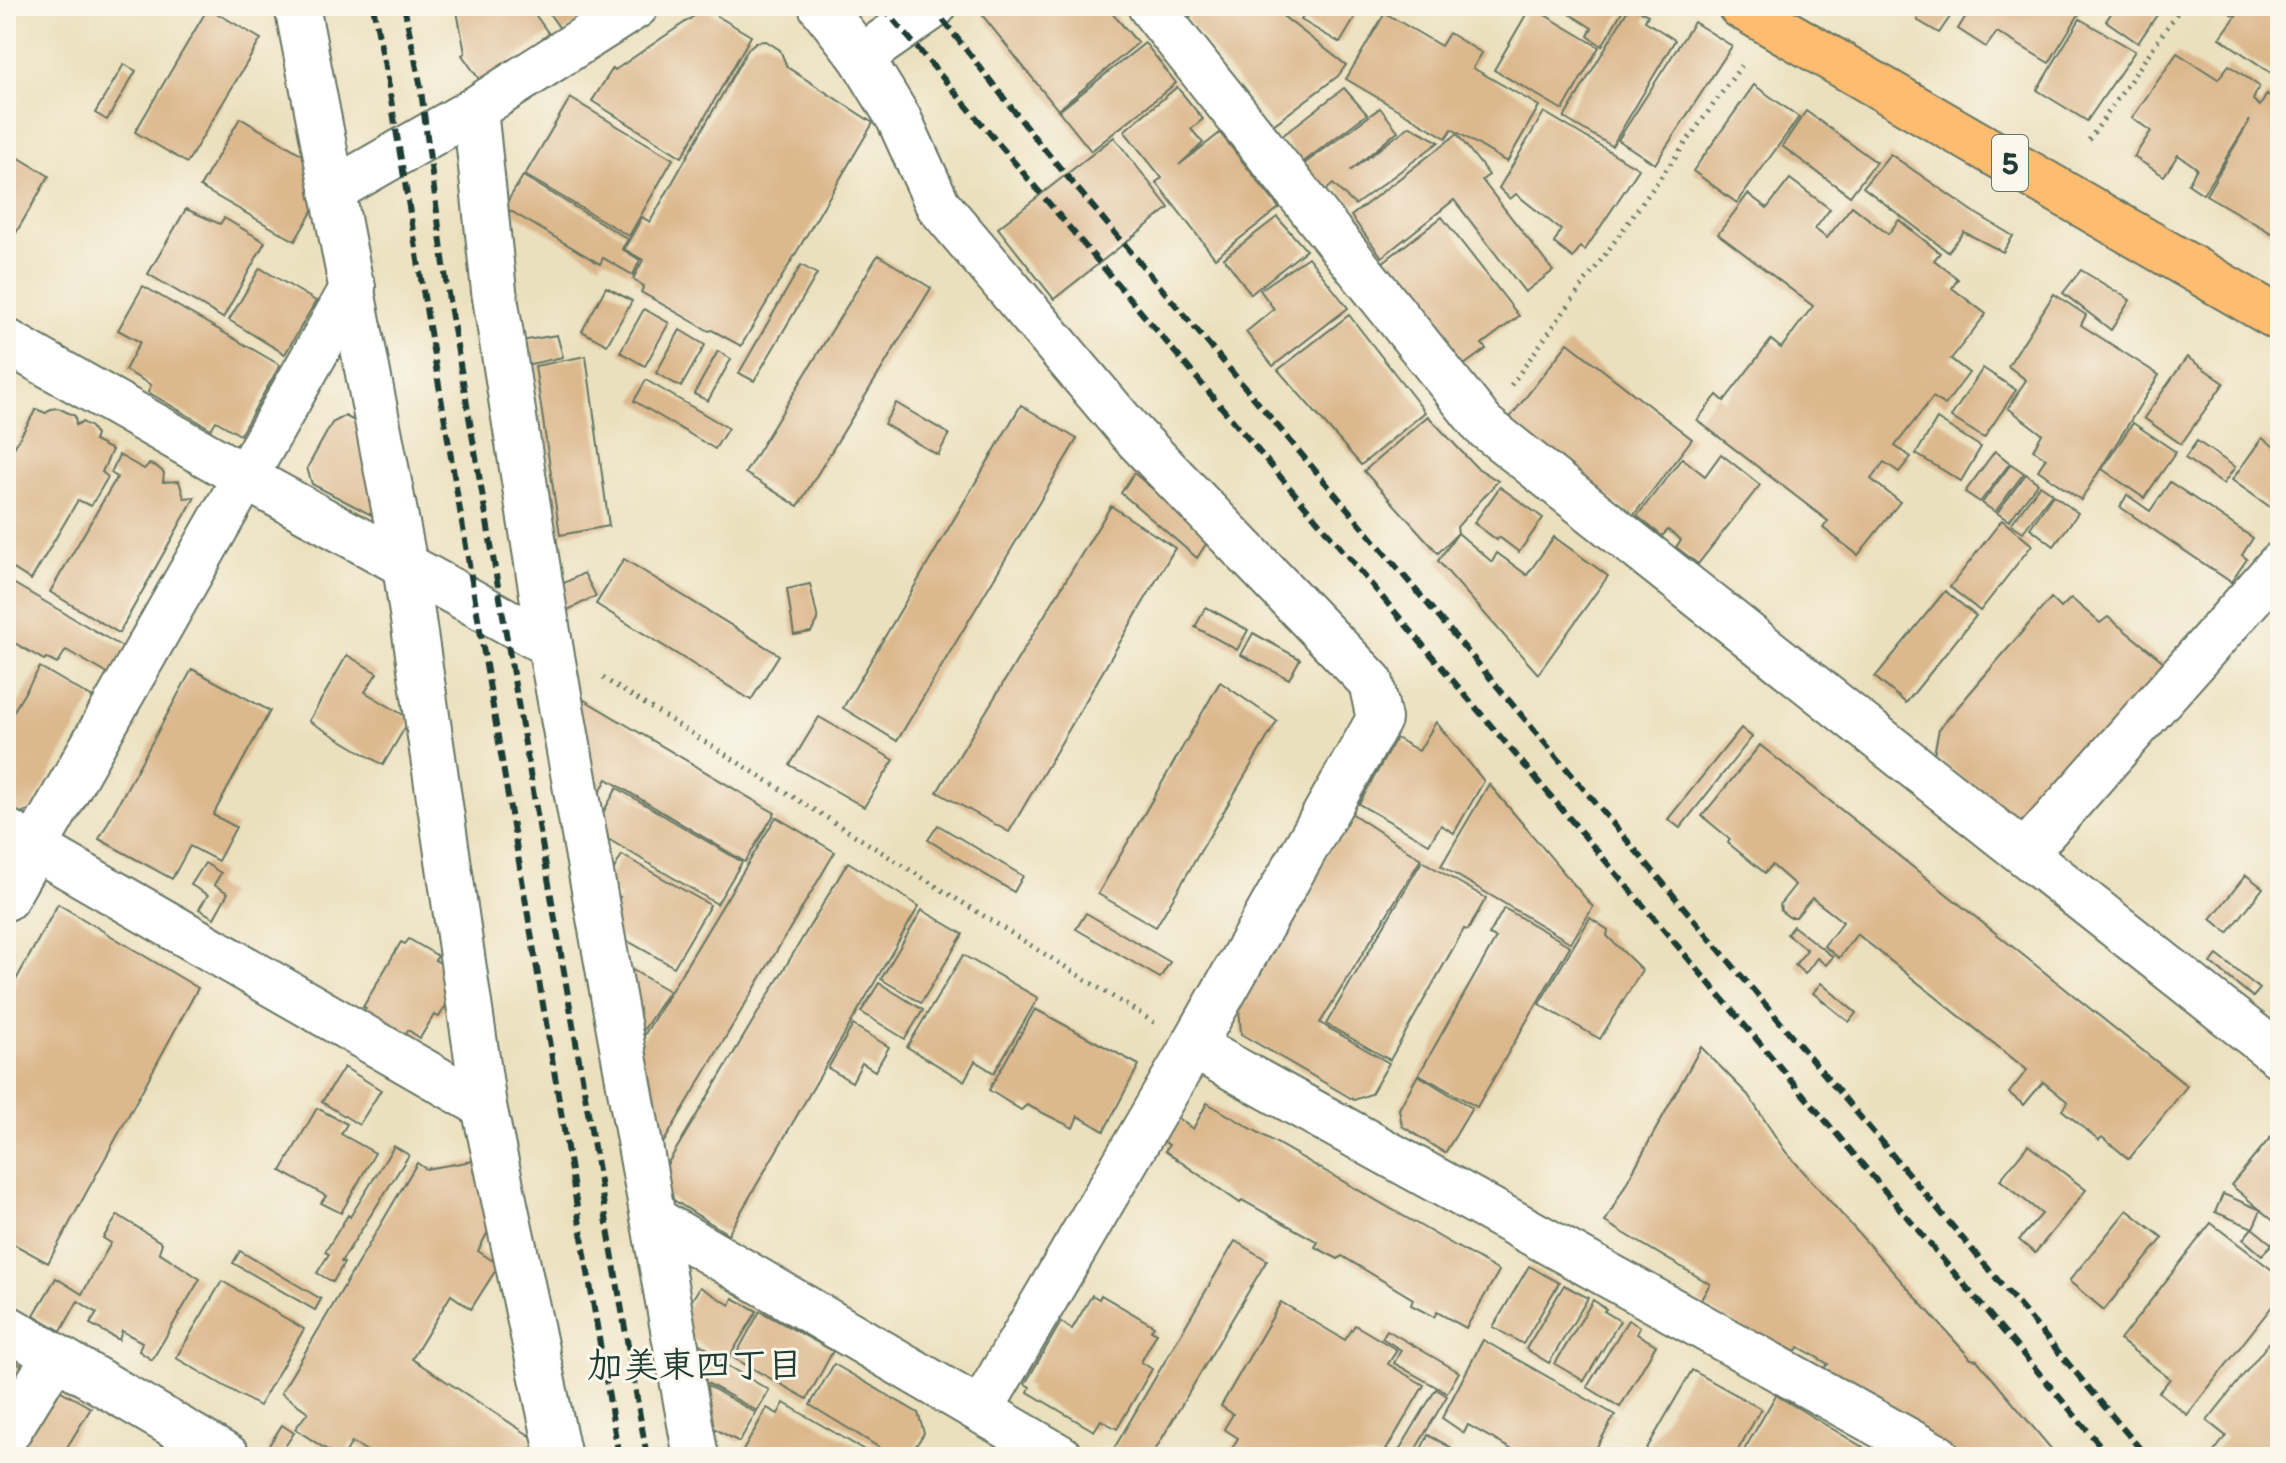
<svg xmlns="http://www.w3.org/2000/svg" width="2286" height="1463" font-family="Itim,'Klee One',sans-serif">
<rect width="100%" height="100%" fill="#fbf7ec"/>
<filter id="ink" filterUnits="userSpaceOnUse"><feTurbulence type="fractalNoise" baseFrequency=".0125" numOctaves="2"/><feDisplacementMap in="SourceGraphic" scale="16" xChannelSelector="R" yChannelSelector="G"/><feConvolveMatrix kernelMatrix="1 2 1 2 8 2 1 2 1" color-interpolation-filters="sRGB"/></filter>
<filter id="wash" filterUnits="userSpaceOnUse"><feTurbulence type="fractalNoise" baseFrequency=".006" numOctaves="4" result="noise"/><feDisplacementMap in="SourceGraphic" scale="32" xChannelSelector="R" yChannelSelector="G"/><feGaussianBlur stdDeviation="1.8" result="paint"/><feColorMatrix in="noise" values="0 0 0 0 0 0 0 0 0 0 0 0 0 0 0 0 0 1.4 0 .05"/><feComposite in="paint" operator="in"/></filter>
<g filter="url(#wash)">
<rect width="100%" height="100%" fill="#ebe0be"/>
<g id="blocks">
<g fill="#dcb88d">
<polygon points="456,6 529,6 549,34 481,82 462,55 465,53"/>
<polygon points="544,6 600,6 563,33"/>
<polygon points="994,6 1106,6 1138,43 1058,110 983,16"/>
<polygon points="1202,6 1270,6 1346,65 1338,76 1273,125 1187,19"/>
<polygon points="1310,6 1362,6 1340,43 1301,20"/>
<polygon points="1531,6 1551,6 1545,15 1599,47 1563,110 1494,70"/>
<polygon points="1557,6 1625,6 1602,46 1588,36 1592,28"/>
<polygon points="1630,6 1648,15 1645,21 1675,40 1612,146 1564,118"/>
<polygon points="1923,6 1934,6 1950,17 1939,33 1917,20"/>
<polygon points="1957,6 2084,6 2049,63 1997,32 1986,47 1958,29 1967,14"/>
<polygon points="2116,6 2163,6 2138,43 2106,21"/>
<polygon points="2236,6 2280,6 2280,79 2220,38 2236,16 2231,14"/>
<polygon points="702,7 751,36 682,157 592,101 613,68 615,70 697,14"/>
<polygon points="208,8 261,39 187,163 135,132"/>
<polygon points="1385,13 1441,46 1449,33 1482,53 1473,68 1539,106 1507,162 1452,129 1446,138 1346,79"/>
<polygon points="2080,19 2135,51 2087,121 2037,90"/>
<polygon points="1694,22 1732,46 1655,164 1618,140"/>
<polygon points="766,41 780,50 787,67 873,123 741,346 712,330 709,331 641,292 644,286 633,279 643,260 624,249 642,217 650,222 748,49 756,42"/>
<polygon points="1145,43 1176,83 1091,151 1059,111"/>
<polygon points="2177,53 2218,79 2229,65 2259,86 2253,100 2260,106 2267,94 2280,103 2280,238 2206,195 2250,120 2203,194 2188,184 2197,168 2178,155 2164,176 2134,157 2151,131 2132,118"/>
<polygon points="124,64 136,71 107,120 95,113"/>
<polygon points="1754,85 1799,117 1737,203 1693,171"/>
<polygon points="1177,87 1203,119 1191,129 1203,143 1179,165 1220,133 1279,208 1215,258 1156,182 1162,178 1124,131"/>
<polygon points="1344,88 1367,114 1302,163 1282,136"/>
<polygon points="570,98 673,159 629,236 525,175"/>
<polygon points="1380,108 1398,131 1350,171 1410,126 1439,142 1355,205 1333,184 1324,192 1304,164"/>
<polygon points="1806,111 1876,162 1850,196 1782,146"/>
<polygon points="1544,112 1639,169 1585,250 1580,247 1573,258 1554,243 1561,230 1516,194 1510,199 1499,188"/>
<polygon points="240,118 313,161 320,198 295,241 200,187"/>
<polygon points="1457,134 1489,175 1482,180 1553,271 1525,292 1454,200 1382,257 1351,216"/>
<polygon points="1114,137 1169,208 1054,299 998,228"/>
<polygon points="6,150 49,176 6,250"/>
<polygon points="1890,154 1977,214 2013,236 2003,252 1964,232 1948,252 1863,187"/>
<polygon points="523,176 628,239 622,249 640,260 633,275 603,258 600,264 504,207"/>
<polygon points="1790,179 1830,209 1815,229 1827,238 1852,206 1888,234 1899,220 1940,253 1934,260 1958,279 1952,288 1986,314 1951,359 1969,373 1945,405 1933,397 1895,446 1911,457 1899,472 1884,462 1871,479 1900,502 1858,555 1823,528 1828,521 1697,420 1717,395 1724,401 1771,340 1781,348 1813,306 1718,234 1748,194 1767,208"/>
<polygon points="186,209 220,224 224,218 265,242 223,318 148,274"/>
<polygon points="1277,217 1306,250 1251,294 1224,258"/>
<polygon points="1442,217 1519,316 1482,344 1486,349 1461,367 1382,263"/>
<polygon points="878,255 931,288 798,506 745,473"/>
<polygon points="1308,257 1348,308 1273,366 1246,332 1274,309 1260,290"/>
<polygon points="801,265 817,274 754,381 739,373"/>
<polygon points="260,268 316,301 285,354 229,320"/>
<polygon points="2081,270 2130,300 2111,330 2063,293"/>
<polygon points="143,286 280,365 240,435 216,421 211,429 148,392 151,385 125,370 140,342 118,330"/>
<polygon points="606,287 632,301 607,345 582,331"/>
<polygon points="2054,294 2086,315 2081,325 2159,375 2081,500 2038,470 2046,458 2033,450 2042,434 2008,408 2026,380 2008,366"/>
<polygon points="644,309 669,323 645,366 620,352"/>
<polygon points="1349,315 1425,412 1361,465 1278,370"/>
<polygon points="680,330 705,345 681,387 656,373"/>
<polygon points="557,335 563,357 507,369 503,344"/>
<polygon points="1568,343 1692,439 1633,516 1508,420"/>
<polygon points="718,351 731,359 708,401 694,394"/>
<polygon points="586,356 609,526 560,535 535,366"/>
<polygon points="2187,357 2224,383 2181,444 2144,418"/>
<polygon points="1983,368 2016,390 1984,438 1951,417"/>
<polygon points="646,380 728,428 715,449 634,401"/>
<polygon points="896,403 949,434 938,455 884,424"/>
<polygon points="1021,405 1077,439 897,741 843,708"/>
<polygon points="58,408 75,416 76,425 82,422 91,427 96,435 94,441 112,450 102,472 108,477 91,506 78,500 31,580 6,564 6,462 36,409 46,413 51,409"/>
<polygon points="345,416 360,424 377,518 312,484 307,468 332,423"/>
<polygon points="1428,416 1476,467 1498,481 1457,527 1458,533 1438,553 1364,471"/>
<polygon points="1937,419 1981,447 1961,481 1916,454"/>
<polygon points="2133,423 2176,452 2144,498 2102,469"/>
<polygon points="2262,438 2280,451 2280,514 2232,480"/>
<polygon points="2197,441 2235,467 2223,484 2185,458"/>
<polygon points="1995,451 2010,463 1980,502 1965,492"/>
<polygon points="1721,454 1760,485 1698,564 1676,547 1681,540 1668,530 1662,536 1637,516 1682,458 1705,476"/>
<polygon points="119,455 144,469 149,464 156,466 164,473 163,482 179,481 184,498 195,497 119,633 50,592 117,477 111,473"/>
<polygon points="2011,464 2024,473 1995,512 1982,503"/>
<polygon points="1134,473 1210,538 1197,558 1121,493"/>
<polygon points="2026,474 2038,483 2009,521 1997,513"/>
<polygon points="2170,482 2253,538 2242,555 2247,559 2231,582 2120,507 2127,495 2150,511"/>
<polygon points="2040,485 2052,493 2023,532 2011,524"/>
<polygon points="1500,487 1543,518 1519,552 1499,537 1497,540 1474,523"/>
<polygon points="2053,495 2078,513 2054,546 2030,528"/>
<polygon points="1111,506 1175,548 1009,832 937,792"/>
<polygon points="2002,520 2032,545 1980,611 1950,587"/>
<polygon points="1458,533 1492,562 1497,553 1527,575 1554,537 1608,576 1538,674 1438,561"/>
<polygon points="624,559 779,655 751,700 596,604"/>
<polygon points="584,573 596,596 556,616 544,593"/>
<polygon points="6,579 126,649 110,675 66,650 57,664 46,658 44,660 6,638"/>
<polygon points="810,584 818,620 811,632 794,635 787,589"/>
<polygon points="1945,591 1976,616 1906,703 1875,677"/>
<polygon points="2051,598 2061,608 2071,598 2100,623 2108,617 2165,663 2032,819 2016,823 1934,754 1939,729"/>
<polygon points="1206,607 1248,630 1237,650 1195,627"/>
<polygon points="1253,633 1300,659 1289,679 1241,655"/>
<polygon points="347,655 377,673 365,692 410,719 383,765 309,721"/>
<polygon points="40,667 93,698 31,809 10,817 6,814 6,724"/>
<polygon points="192,669 270,711 213,815 236,827 218,861 190,846 172,879 99,839"/>
<polygon points="1220,682 1277,721 1156,927 1098,894"/>
<polygon points="559,685 775,813 745,862 607,779 594,802"/>
<polygon points="819,717 894,760 864,807 790,765"/>
<polygon points="1436,722 1484,781 1454,833 1441,825 1429,844 1359,804 1396,738 1419,751"/>
<polygon points="1741,728 1752,737 1680,828 1668,819"/>
<polygon points="1760,745 2187,1086 2129,1159 2102,1137 2099,1140 2062,1110 2068,1102 2043,1082 2024,1105 2009,1093 2027,1070 1857,934 1839,958 1824,946 1843,922 1812,898 1796,917 1789,917 1781,911 1780,904 1795,885 1772,865 1765,873 1728,843 1730,839 1702,816"/>
<polygon points="1489,784 1593,907 1571,943 1441,866"/>
<polygon points="617,788 742,862 717,904 593,830"/>
<polygon points="1351,813 1421,859 1320,1023 1389,1063 1371,1094 1354,1100 1241,1034 1239,1007"/>
<polygon points="776,817 835,852 662,1145 628,1062"/>
<polygon points="938,825 1023,876 1014,892 928,840"/>
<polygon points="622,855 710,905 674,967 603,927 620,897 603,888"/>
<polygon points="1422,861 1486,898 1468,930 1464,929 1390,1060 1326,1024"/>
<polygon points="848,862 919,906 728,1234 664,1194 659,1178"/>
<polygon points="205,863 221,873 214,885 228,893 214,918 199,909 208,895 191,885"/>
<polygon points="2246,875 2263,888 2228,933 2211,919"/>
<polygon points="58,904 198,988 48,1263 6,1240 6,998"/>
<polygon points="1504,908 1570,946 1477,1107 1419,1074 1496,938 1489,935"/>
<polygon points="922,910 963,934 921,1003 881,979"/>
<polygon points="1086,913 1170,962 1160,978 1076,929"/>
<polygon points="1590,918 1608,930 1607,936 1642,970 1600,1039 1539,1004"/>
<polygon points="1793,926 1833,957 1826,965 1817,958 1805,974 1795,965 1807,950 1787,934"/>
<polygon points="409,939 438,956 435,960 463,977 439,1017 434,1015 420,1038 408,1030 405,1036 364,1012 366,1008 363,1007 401,942 405,944"/>
<polygon points="963,955 1038,998 994,1073 975,1061 964,1081 907,1047"/>
<polygon points="2217,955 2260,989 2253,997 2211,963"/>
<polygon points="629,968 669,991 637,1040"/>
<polygon points="879,983 923,1010 905,1039 861,1012"/>
<polygon points="1821,983 1856,1013 1849,1022 1813,993"/>
<polygon points="1035,1009 1139,1065 1104,1131 1078,1116 1073,1128 1027,1105 1021,1110 989,1090"/>
<polygon points="853,1025 889,1047 875,1071 862,1063 852,1082 828,1068"/>
<polygon points="1701,1047 1748,1095 1785,1151 1971,1359 1977,1360 2058,1457 1961,1457 1819,1373 1828,1364 1799,1347 1790,1356 1699,1303 1710,1284 1605,1222"/>
<polygon points="344,1067 381,1090 359,1125 322,1102"/>
<polygon points="1418,1075 1472,1108 1445,1153 1402,1126 1399,1109"/>
<polygon points="1207,1103 1499,1271 1466,1328 1437,1312 1434,1317 1411,1305 1413,1299 1342,1256 1338,1259 1315,1247 1318,1242 1242,1200 1240,1203 1165,1151 1169,1145 1162,1140 1176,1117 1193,1129"/>
<polygon points="317,1108 347,1124 341,1134 375,1153 341,1213 321,1203 326,1196 281,1171"/>
<polygon points="2275,1132 2280,1136 2280,1221 2277,1224 2231,1185"/>
<polygon points="2028,1145 2086,1190 2035,1253 2019,1240 2042,1214 2000,1180"/>
<polygon points="394,1146 409,1155 341,1262 344,1263 333,1282 317,1273 329,1254 325,1252 348,1215 350,1217"/>
<polygon points="472,1161 478,1165 499,1210 478,1251 499,1265 471,1309 451,1295 412,1359 538,1441 541,1457 377,1457 352,1442 343,1457 338,1457 295,1429 308,1412 281,1393 417,1163 426,1169"/>
<polygon points="2223,1194 2261,1210 2253,1228 2215,1212"/>
<polygon points="2127,1210 2163,1238 2104,1310 2069,1281"/>
<polygon points="118,1215 162,1243 159,1252 200,1279 152,1360 139,1351 142,1342 122,1331 119,1340 90,1324 97,1313 78,1301 61,1331 34,1315 56,1278 82,1294 111,1243 103,1238"/>
<polygon points="2211,1223 2280,1276 2280,1296 2187,1415 2159,1392 2170,1379 2120,1340"/>
<polygon points="2252,1228 2272,1244 2262,1255 2243,1239"/>
<polygon points="1235,1241 1267,1260 1151,1457 1120,1457 1112,1452"/>
<polygon points="240,1251 321,1299 315,1310 233,1263"/>
<polygon points="1529,1266 1559,1283 1523,1344 1493,1327"/>
<polygon points="222,1281 304,1329 259,1406 176,1358"/>
<polygon points="1564,1285 1588,1298 1549,1363 1526,1349"/>
<polygon points="700,1287 730,1305 733,1298 757,1311 727,1361 679,1331 684,1313"/>
<polygon points="1092,1295 1099,1299 1101,1295 1154,1326 1151,1330 1157,1333 1141,1362 1152,1369 1117,1429 1101,1420 1094,1431 1028,1392 1030,1387 1025,1384 1061,1322 1072,1329"/>
<polygon points="1593,1300 1606,1309 1604,1311 1620,1321 1584,1381 1555,1364"/>
<polygon points="1281,1302 1345,1340 1355,1325 1397,1350 1388,1364 1424,1385 1382,1457 1227,1457 1238,1438 1224,1429 1233,1414 1221,1406"/>
<polygon points="760,1311 833,1351 807,1399 734,1358"/>
<polygon points="1628,1320 1640,1327 1637,1334 1656,1345 1620,1407 1587,1387"/>
<polygon points="2280,1329 2280,1442 2268,1457 2210,1457 2226,1436 2207,1421"/>
<polygon points="1387,1330 1459,1372 1447,1393 1394,1363 1401,1350 1382,1338"/>
<polygon points="1483,1340 1615,1415 1591,1457 1525,1457 1468,1425 1464,1433 1442,1418"/>
<polygon points="702,1351 769,1390 757,1411 690,1373"/>
<polygon points="6,1356 23,1367 6,1396"/>
<polygon points="834,1364 918,1413 924,1433 909,1457 895,1457 810,1405"/>
<polygon points="1692,1370 1761,1409 1734,1457 1642,1457"/>
<polygon points="703,1383 756,1413 739,1442 697,1419"/>
<polygon points="52,1386 91,1408 61,1457 10,1457"/>
<polygon points="1436,1389 1447,1396 1411,1457 1395,1457"/>
<polygon points="1776,1395 1879,1457 1740,1457"/>
<polygon points="784,1403 876,1457 740,1456 767,1408 778,1414"/>
<polygon points="282,1425 294,1433 278,1457 266,1450"/>
<polygon points="1428,1435 1452,1448 1448,1457 1417,1457"/>
</g>
</g>
</g>
<g filter="url(#ink)">
<use href="#blocks" fill-opacity="0" stroke="#667664" stroke-width="2"/>
<g fill="none" stroke-linecap="round" stroke-linejoin="round">
<g stroke="#667664" stroke-width="48">
<g id="minor">
<polyline points="297,6 405,565 484,1106 559,1457"/>
<polyline points="821,6 861,57 899,119 938,205 1131,433 1371,682 1379,719 1193,1046 981,1409"/>
<polyline points="1150,6 1483,425 2280,1056"/>
<polyline points="861,57 934,6"/>
<polyline points="475,109 494,291 550,645 696,1457"/>
<polyline points="332,191 475,109 636,6"/>
<polyline points="6,341 245,477 550,645"/>
<polyline points="6,831 484,1106"/>
<polyline points="2025,853 2280,564"/>
<polyline points="6,898 353,287"/>
<polyline points="1193,1046 1938,1457"/>
<polyline points="655,1220 1060,1457"/>
<polyline points="6,1327 228,1457"/>
<polyline points="6,1435 55,1356"/>
</g>
</g>
<g stroke="#667664" stroke-width="48">
<polyline id="primary" points="1740,6 2280,319"/>
</g>
<g stroke="#667664" stroke-width="5" stroke-dasharray="2 6" stroke-linecap="butt">
<polyline points="2089,140 2182,6"/>
<polyline points="1511,385 1744,62"/>
<polyline points="603,678 1155,1023"/>
</g>
<use href="#minor" stroke="#fff" stroke-width="44"/>
<use href="#primary" stroke="#febc70" stroke-width="44"/>
<g stroke="#1f3d34" stroke-width="6" stroke-dasharray="12 6" stroke-linecap="butt">
<polyline points="373,6 388,82 619,1457"/>
<polyline points="404,6 420,83 447,288 647,1457"/>
<polyline points="882,6 2110,1457"/>
<polyline points="932,6 1039,143 2147,1457"/>
</g>
</g>
</g>
<g text-anchor="middle" stroke-width="6" stroke-linejoin="round" paint-order="stroke">
<rect fill="#fbf7ec" stroke="#61756b" stroke-width="2" x="1992" y="135" width="36" height="56" rx="6"/>
<g font-size="32" font-weight="bold" fill="#1f3d34">
<text x="2010" y="174">5</text>
</g>
<g font-size="36" font-weight="bold" fill="#1f3d34" stroke="#fbf7ec">
<text x="695" y="1377">加美東四丁目</text>
</g>
</g>
<rect width="2286" height="1463" fill="none" stroke="#fbf7ec" stroke-width="32"/>
</svg>
